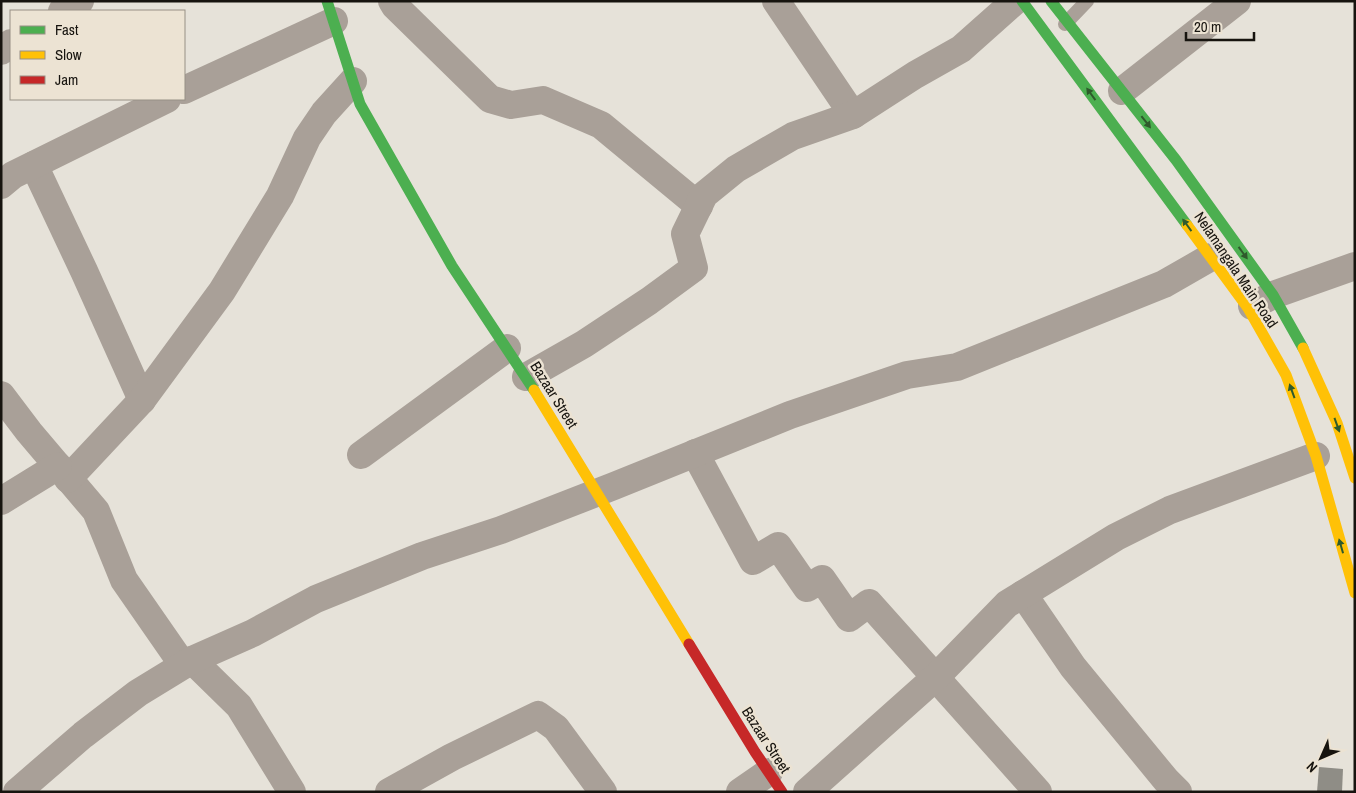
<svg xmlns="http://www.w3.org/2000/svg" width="1356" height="793" font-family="'Archivo Narrow',sans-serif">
<rect width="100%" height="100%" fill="#e6e2d9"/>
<polygon fill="#8f8d86" points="1319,767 1343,769 1342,792 1317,792"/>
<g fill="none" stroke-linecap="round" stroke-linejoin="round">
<polyline stroke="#a9a098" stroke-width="14" points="1065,24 1087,1"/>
<g stroke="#a9a098" stroke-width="28">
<polyline points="392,1 395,6 490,99 511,105 543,100 601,125 699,206"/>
<polyline points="776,1 853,115"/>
<polyline points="62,11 80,1"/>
<polyline points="1,51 11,43"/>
<polyline points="184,90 334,21"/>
<polyline points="1122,91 1237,1"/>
<polyline points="34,165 84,271 142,400"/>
<polyline points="1,185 13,175 167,99"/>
<polyline points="1252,306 1273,295 1355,266"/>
<polyline points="526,377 584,344 649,301 694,268 685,234 704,195 736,169 793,136 853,115 915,75 961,49 1015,1"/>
<polyline points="1,395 29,432 96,511 124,580 183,665"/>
<polyline points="695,453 753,561 778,546 807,588 822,579 849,618 869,603 1038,792"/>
<polyline points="361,455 507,348"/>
<polyline points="68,479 142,400 222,291 280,196 307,138 324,113 353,81"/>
<polyline points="1,501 58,466"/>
<polyline points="1023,594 1073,667 1166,780 1178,792"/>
<polyline points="192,660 239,706 292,792"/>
<polyline points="17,792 83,735 138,693 192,660 253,633 316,599 422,556 501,530 614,486 790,415 907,375 957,367 1164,284 1211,257"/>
<polyline points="389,792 452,757 538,715 556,728 603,792"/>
<polyline points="740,792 769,772"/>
<polyline points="807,792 936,677 1007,604 1116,537 1170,510 1316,456"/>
</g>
<g stroke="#4caf50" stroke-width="11">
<polyline points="327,1 360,104 452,266 534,390"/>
<polyline points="1022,1 1187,225"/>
<polyline points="1051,1 1176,160 1273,295 1303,348"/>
</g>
<g stroke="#ffc107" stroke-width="11">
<polyline points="1187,225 1248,308 1286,375 1316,456 1355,593"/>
<polyline points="1303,348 1337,423 1355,478"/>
<polyline points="534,390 689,644"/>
</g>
<polyline stroke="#c62828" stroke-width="11" points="689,644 755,752 782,792"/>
</g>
<defs><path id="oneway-solid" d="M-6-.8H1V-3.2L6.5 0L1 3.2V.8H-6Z" transform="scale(1.25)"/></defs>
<g fill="#2f5a2c">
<use href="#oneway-solid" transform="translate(1091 94) rotate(-126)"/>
<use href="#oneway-solid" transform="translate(1146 122) rotate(52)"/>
<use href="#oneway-solid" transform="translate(1187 225) rotate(-126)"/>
<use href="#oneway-solid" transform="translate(1243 253) rotate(54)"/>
<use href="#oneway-solid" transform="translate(1292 391) rotate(-110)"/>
<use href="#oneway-solid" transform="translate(1337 425) rotate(70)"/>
<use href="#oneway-solid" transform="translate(1341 546) rotate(-106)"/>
</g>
<g text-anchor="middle" stroke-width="5" stroke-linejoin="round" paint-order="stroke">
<g font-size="15" fill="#17140f" stroke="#ece3d3">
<text transform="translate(1236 270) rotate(56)" y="5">Nelamangala Main Road</text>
<text transform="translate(554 395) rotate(58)" y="5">Bazaar Street</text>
<text transform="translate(766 740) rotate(57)" y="5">Bazaar Street</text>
</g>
</g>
<rect width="1356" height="793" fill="none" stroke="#17140f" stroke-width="5"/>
<rect x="10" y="10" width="175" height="90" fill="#ece3d3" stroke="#979085"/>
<rect x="20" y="26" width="25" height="8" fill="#4caf50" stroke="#979085"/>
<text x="55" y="35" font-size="15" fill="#17140f">Fast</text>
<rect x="20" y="51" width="25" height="8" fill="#ffc107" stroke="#979085"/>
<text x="55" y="60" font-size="15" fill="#17140f">Slow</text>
<rect x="20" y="76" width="25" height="8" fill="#c62828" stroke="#979085"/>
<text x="55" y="85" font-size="15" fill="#17140f">Jam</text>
<g transform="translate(1321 758) rotate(225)" stroke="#ece3d3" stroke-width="4" paint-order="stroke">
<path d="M0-4L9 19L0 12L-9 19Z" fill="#17140f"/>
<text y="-8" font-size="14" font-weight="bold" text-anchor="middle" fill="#17140f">N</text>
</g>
<path d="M1186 32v8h68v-8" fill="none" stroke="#17140f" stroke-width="2.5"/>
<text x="1194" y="32" font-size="15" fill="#17140f" stroke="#ece3d3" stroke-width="4" paint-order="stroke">20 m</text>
</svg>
